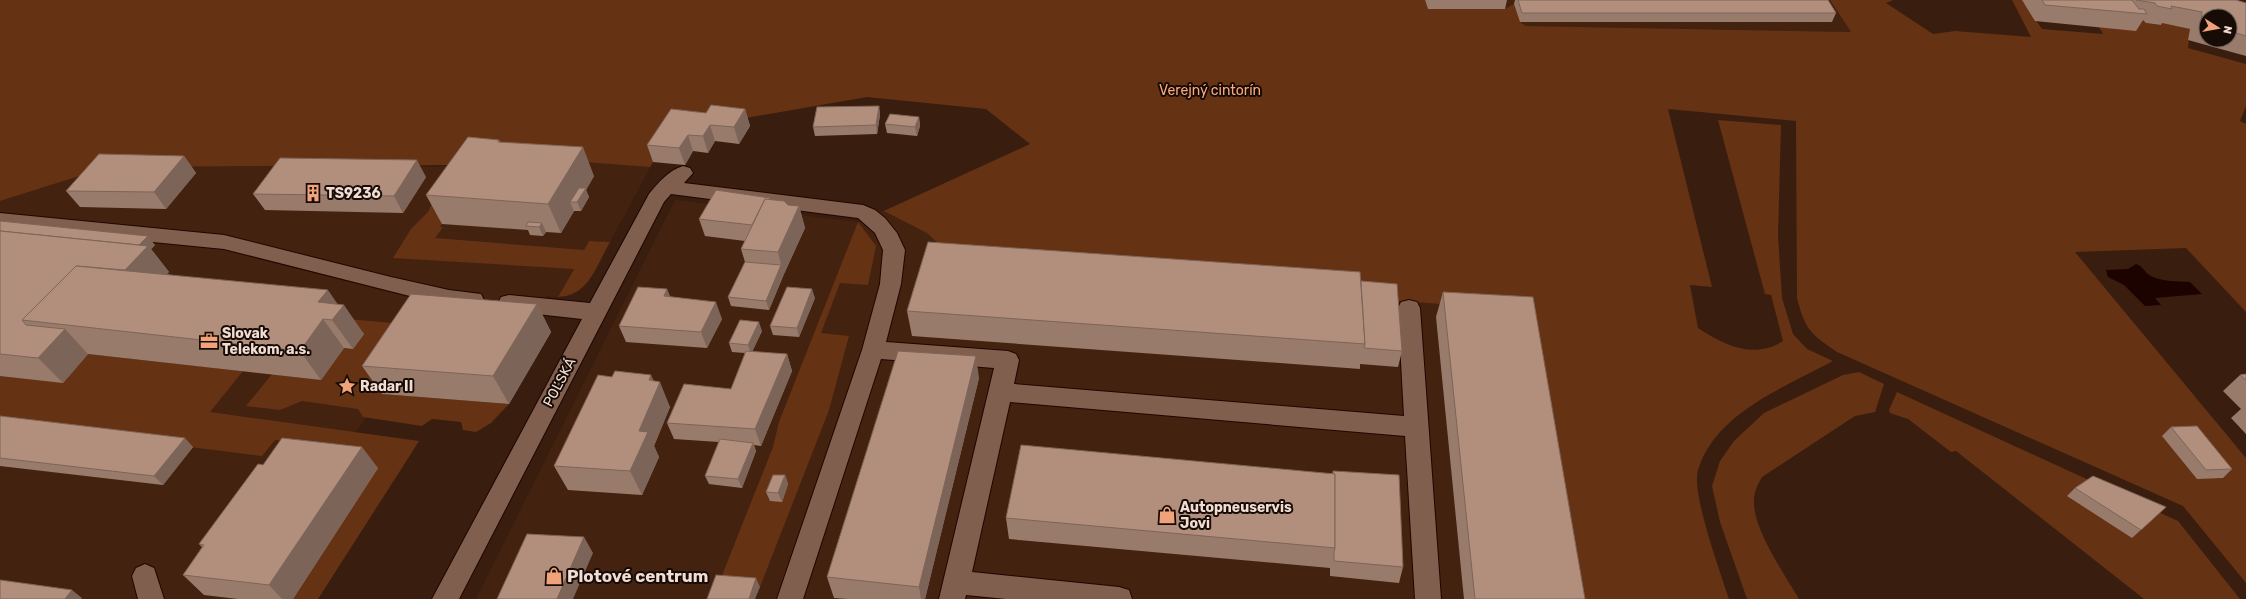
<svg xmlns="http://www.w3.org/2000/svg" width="2246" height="599" font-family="Rubik,sans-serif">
<rect width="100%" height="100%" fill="#391d0e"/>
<g fill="#442210">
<polygon points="1425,0 1830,0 1851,32 1526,26 1505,9 1428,9"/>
<polygon points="676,126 652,164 610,242 589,241 558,297 546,296 533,320 382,394 349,442 414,450 318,599 0,599 0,201 108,167 439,167"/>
<polygon points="1031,144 1526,285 1640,599 476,599 675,200 858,222"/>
</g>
<g fill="#663214">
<path d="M0,0H1425L1428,9H1505L1514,4L1520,22L1526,26L1851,32L1830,0H1893L1886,3L1933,34L1955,31L2031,37L2012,0H2022L2042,29L2103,34L2099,27L2135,30L2121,16L2144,20L2146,23L2160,25L2159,22L2190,29L2188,48L2246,64V106L2240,121L2246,124V312L2186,248L2075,252L2246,458V583L2183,506L1837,352C1811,334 1805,330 1797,298L1796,121L1668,109L1712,287L1690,285L1698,328C1724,345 1754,360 1783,341L1771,295L1765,294L1718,120L1781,125L1778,235L1782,298L1793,334L1807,349L1833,361C1785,387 1715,413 1698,470C1691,493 1721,574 1729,599H1570L1442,304L932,267L943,248L927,233L884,211L1030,144L986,109L867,97L740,119L676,126L650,167L504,156L442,224L440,227H443L435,238L584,250L589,241L610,242C596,266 589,296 558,297L574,269L393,258L411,229L428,212L449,165L108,167L0,201Z"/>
<polygon points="858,222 876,246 868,285 840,283 821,333 849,336 829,410 760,587 719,583 773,447 779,422"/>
<polygon points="348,319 426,326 382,394 509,404 491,423 476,432 463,430 461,422 432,419 422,426 363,417 358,409 302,401 280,410 246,406 272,374 321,380 344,348 353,349"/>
<polygon points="88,354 243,371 210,412 419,441 318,599 293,599 377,469 311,444 275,440 262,456 0,423 0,376"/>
<path d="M1859,372L1884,384L1875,412L1855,416L1762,477C1758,484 1754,492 1754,500C1752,528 1785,575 1799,599H1747L1720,522L1712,486L1720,461L1734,441L1764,413L1843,375Z"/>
<polygon points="1897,392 2178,521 2240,599 2144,599 1956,451 1951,452 1908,419 1890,413 1889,410"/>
</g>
<path fill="#1c0300" d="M2136,264C2143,266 2145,273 2151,276C2162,282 2178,281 2190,282L2202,294L2155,298L2161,305L2145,306L2124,285L2108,277L2106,270L2128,269Z"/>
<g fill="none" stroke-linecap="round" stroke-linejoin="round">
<g stroke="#1f0600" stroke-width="2">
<g id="minor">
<path d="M683,166L690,168L693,173L684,183L863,205L875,210L885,218L897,233L905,250L901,284L886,342L1008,351L1016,354L1019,360L1014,384L1404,416L1398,308L1401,302L1409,300L1417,302L1420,308L1441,599H1415L1405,436L1010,402L972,572L1119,587L1129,590L1132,599H1006L966,595L965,599H939L994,368L881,359L803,599H777L862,350L880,284L883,250L875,233L858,218L671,194L664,202L459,599H432L582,319L509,311L501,309L498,303L501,297L509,295L590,303L649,194C658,183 669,170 683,166Z"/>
<polygon points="0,213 224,235 391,277 449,290 481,294 484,300 481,306 473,308 449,306 224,249 0,227"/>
<polygon points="145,564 154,568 164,599 138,599 132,576 136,568"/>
</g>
</g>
<use href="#minor" fill="#805f4f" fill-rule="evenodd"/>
</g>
<g fill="#997b6c" fill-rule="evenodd">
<polygon points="1425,0 1507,0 1505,9 1428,9"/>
<polygon points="1515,0 1828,0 1836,13 1832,22 1520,22 1514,4"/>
<path d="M2022,0H2236L2246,3V56L2188,40L2190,29L2162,23L2161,25L2146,23L2143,20L2136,31L2035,21ZM2206,16H2230V40H2206Z"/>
<polygon points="879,106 880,115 877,134 815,136 813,127"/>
<polygon points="745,109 750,126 739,144 715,141 708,153 693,151 685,165 653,162 647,145 706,113"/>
<polygon points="919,117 920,126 917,136 887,133 885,124"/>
<polygon points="499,140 500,142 594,176 586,190 589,197 581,211 574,211 561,233 546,232 543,236 530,235 528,230 442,224 426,195"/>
<polygon points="184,156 196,173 166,209 80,207 66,191"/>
<polygon points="426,177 403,213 265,210 253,194"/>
<polygon points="770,198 770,200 788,205 799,206 805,228 784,274 769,310 731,306 728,297 745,262 741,249 745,241 705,236 699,219"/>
<polygon points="0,221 155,245 151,249 169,272 166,274 338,304 364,334 353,349 344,348 321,380 88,354 63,383 0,376"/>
<polygon points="1361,281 1402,351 1398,367 1360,364 1360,369 912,336 907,311"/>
<polygon points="667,289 670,297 722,319 707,348 626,342 619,326"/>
<polygon points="1443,292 1585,599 1464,599 1436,317"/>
<polygon points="815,298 799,337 773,335 770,326"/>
<polygon points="537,304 551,332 509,404 382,394 362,366"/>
<polygon points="762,331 752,352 787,354 792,371 761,446 754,445 756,451 742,488 709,484 705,476 719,442 674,439 667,423 731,389 745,353 732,352 729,343"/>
<polygon points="2246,374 2246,434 2231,418 2241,409 2223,391 2240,375"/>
<polygon points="612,377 653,381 670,407 654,446 659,457 642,495 568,490 554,466"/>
<polygon points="979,378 925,599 848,599 834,598 827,577"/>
<polygon points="0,416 193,447 163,485 0,466"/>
<polygon points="2171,427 2232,469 2223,478 2197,479 2162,436"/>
<polygon points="263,465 378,468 293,599 238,599 204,595 183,575 202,547 199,544"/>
<polygon points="1333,471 1403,567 1399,583 1330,576 1330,568 1009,539 1006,518 1333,473"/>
<polygon points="785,475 788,484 782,502 770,501 766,492"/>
<polygon points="2075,488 2166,507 2132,538 2067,496"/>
</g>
<g fill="#7d6458">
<polygon points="879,106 880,115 877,134 876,125"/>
<polygon points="745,109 750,126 739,144 734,127"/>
<polygon points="919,117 920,126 917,136 915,127"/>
<polygon points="710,125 715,141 708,153 703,136"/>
<polygon points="688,135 693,151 685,165 679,148"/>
<polygon points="583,147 594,176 586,190 589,197 581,211 577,202 570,202 574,211 561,233 548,204"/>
<polygon points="184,156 196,173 166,209 154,192"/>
<polygon points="417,160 426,177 403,213 394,196"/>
<polygon points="799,206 805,228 784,274 769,310 766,301 781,265 778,252"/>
<polygon points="542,223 546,232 543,236 539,227"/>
<polygon points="148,236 155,245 151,249 169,272 143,300 122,274 126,259"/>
<polygon points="667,289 674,306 664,296"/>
<polygon points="812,289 815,298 799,337 797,328"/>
<polygon points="328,290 341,309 344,305 364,334 353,349 332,320 318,302"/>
<polygon points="716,302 722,319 707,348 701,332"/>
<polygon points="537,304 551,332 509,404 493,376"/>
<polygon points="323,319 344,348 321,380 300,351"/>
<polygon points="759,322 762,331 751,354 748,345"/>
<polygon points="65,329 88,354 63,383 38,358"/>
<polygon points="787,354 792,371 761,446 755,429"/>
<polygon points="976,356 979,378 925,599 921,599 919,587"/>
<polygon points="651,375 657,388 660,382 670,407 654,446 659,457 642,495 630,471 649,380"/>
<polygon points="185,438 193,447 163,485 154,476"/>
<polygon points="753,443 756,451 742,488 738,479"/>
<polygon points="362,447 378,468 293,599 282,599 269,585"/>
<polygon points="785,475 788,484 782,502 778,493"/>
<polygon points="584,537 593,553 573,599 557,599"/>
<polygon points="756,578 760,587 755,599 749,599"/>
<polygon points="72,590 82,598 81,599 65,599"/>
</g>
<g fill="#b28f7d" stroke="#7d6458">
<polygon points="1518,0 1828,0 1836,13 1522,13"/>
<polygon points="2042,0 2132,0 2139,9 2144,9 2147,14 2045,5"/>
<polygon points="2136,0 2236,0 2246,3 2246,36 2230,31 2230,16 2206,16 2206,25 2201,23 2202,12 2171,6 2172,9 2157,6 2155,3"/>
<polygon points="711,105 745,109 734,127 710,125 703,136 688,135 679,148 647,145 671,109 706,113"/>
<polygon points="879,106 876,125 813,127 817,107"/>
<polygon points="890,114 919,117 915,127 885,124"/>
<polygon points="468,137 499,140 498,142 583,147 548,204 426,195"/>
<polygon points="99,154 184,156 154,192 66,191"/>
<polygon points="280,158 417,160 394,196 253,194"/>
<polygon points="579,188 586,188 577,202 570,202"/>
<polygon points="716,190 770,198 769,200 765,199 752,225 699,219"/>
<polygon points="765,199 784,201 788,205 799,206 778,252 741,249"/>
<polygon points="0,221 148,236 139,245 0,231"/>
<polygon points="528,222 542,223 539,227 526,226"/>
<polygon points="0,231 148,246 125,270 76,266 22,320 26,325 65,329 38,358 0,354"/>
<polygon points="928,242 1360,272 1365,344 907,311"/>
<polygon points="745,262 781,265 766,301 728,297"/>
<polygon points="76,266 328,290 318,302 344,305 332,320 323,319 300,351 22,320"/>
<polygon points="1361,281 1397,284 1402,351 1364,348 1365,344"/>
<polygon points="638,287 667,289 664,296 716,302 701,332 619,326"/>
<polygon points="787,287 812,289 797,328 770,326"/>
<polygon points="1443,292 1533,297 1585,599 1475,599"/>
<polygon points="411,294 537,304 493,376 362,366"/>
<polygon points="740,320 759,322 748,345 729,343"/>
<polygon points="746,351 787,354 755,429 667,423 684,384 731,389"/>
<polygon points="898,351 976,356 919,587 827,577"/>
<polygon points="615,371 651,375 649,380 660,382 639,431 648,432 630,471 554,466 598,375 612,377"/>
<polygon points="2246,374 2246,380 2240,375"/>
<polygon points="0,416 185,438 154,476 0,458"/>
<polygon points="2197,426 2232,469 2206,470 2171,427"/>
<polygon points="282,438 362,447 269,585 183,575 204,545 199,544 258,464 263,465"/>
<polygon points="720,439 753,443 738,479 705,476"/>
<polygon points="1021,445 1335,474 1335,548 1006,518"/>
<polygon points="1333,471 1399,475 1403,567 1334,561 1334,553 1335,548 1335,474 1333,473"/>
<polygon points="773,475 785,475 778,493 766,492"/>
<polygon points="2093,476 2166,507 2141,530 2075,488"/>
<polygon points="527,534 584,537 557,599 497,599"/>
<polygon points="716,575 756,578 749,599 707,599"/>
<polygon points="0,580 72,590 65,599 0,599"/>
</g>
<defs>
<g id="building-bare" transform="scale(1.38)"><path d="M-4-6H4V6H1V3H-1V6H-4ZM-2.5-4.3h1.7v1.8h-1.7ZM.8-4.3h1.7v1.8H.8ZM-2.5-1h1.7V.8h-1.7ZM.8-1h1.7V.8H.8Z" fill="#f0a27a" stroke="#170b05" stroke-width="2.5" paint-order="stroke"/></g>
<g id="office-bare" transform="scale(1.38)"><path d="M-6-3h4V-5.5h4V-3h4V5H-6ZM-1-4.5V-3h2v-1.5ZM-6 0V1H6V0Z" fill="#f0a27a" stroke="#170b05" stroke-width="2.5" paint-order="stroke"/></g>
<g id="sight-bare" transform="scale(1.38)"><path d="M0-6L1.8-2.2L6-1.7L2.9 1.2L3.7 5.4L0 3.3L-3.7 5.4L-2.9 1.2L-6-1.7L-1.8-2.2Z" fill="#f0a27a" stroke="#170b05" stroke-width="2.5" paint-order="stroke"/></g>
<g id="shop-bare" transform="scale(1.38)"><path d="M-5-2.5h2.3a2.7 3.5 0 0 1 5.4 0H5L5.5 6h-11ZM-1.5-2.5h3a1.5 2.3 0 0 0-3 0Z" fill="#f0a27a" stroke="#170b05" stroke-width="2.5" paint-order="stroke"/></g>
</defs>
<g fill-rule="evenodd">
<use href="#building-bare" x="313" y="193"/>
<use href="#office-bare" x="209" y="341"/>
<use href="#sight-bare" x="347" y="386"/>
<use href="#shop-bare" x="1167" y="515"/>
<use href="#shop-bare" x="554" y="576"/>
</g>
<g text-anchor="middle" stroke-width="4" stroke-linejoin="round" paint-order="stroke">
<g font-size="14" fill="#fea87b" stroke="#170b05">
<text x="1210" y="95">Verejný cintorín</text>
</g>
<g font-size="14" font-weight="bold" fill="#f1ddd4" stroke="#170b05" text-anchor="start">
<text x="326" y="198">TS9236</text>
<text x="222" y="338">Slovak<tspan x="222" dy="16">Telekom, a.s.</tspan></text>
<text x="360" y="391">Radar II</text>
<text x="1180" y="512">Autopneuservis<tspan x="1180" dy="16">Jovi</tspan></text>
</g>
<g font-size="14" fill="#f1ddd4" stroke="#170b05">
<text transform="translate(559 382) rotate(-62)" y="5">POĽSKÁ</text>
</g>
<g font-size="17" font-weight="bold" fill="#f1ddd4" stroke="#170b05" text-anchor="start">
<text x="567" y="582">Plotové centrum</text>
</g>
</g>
<g transform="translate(2218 28) rotate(101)"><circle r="19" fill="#170b05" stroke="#6e5f58"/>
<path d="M0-3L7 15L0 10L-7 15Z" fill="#f0a27a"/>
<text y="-6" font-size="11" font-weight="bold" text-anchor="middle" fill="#f1ddd4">N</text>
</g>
</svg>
